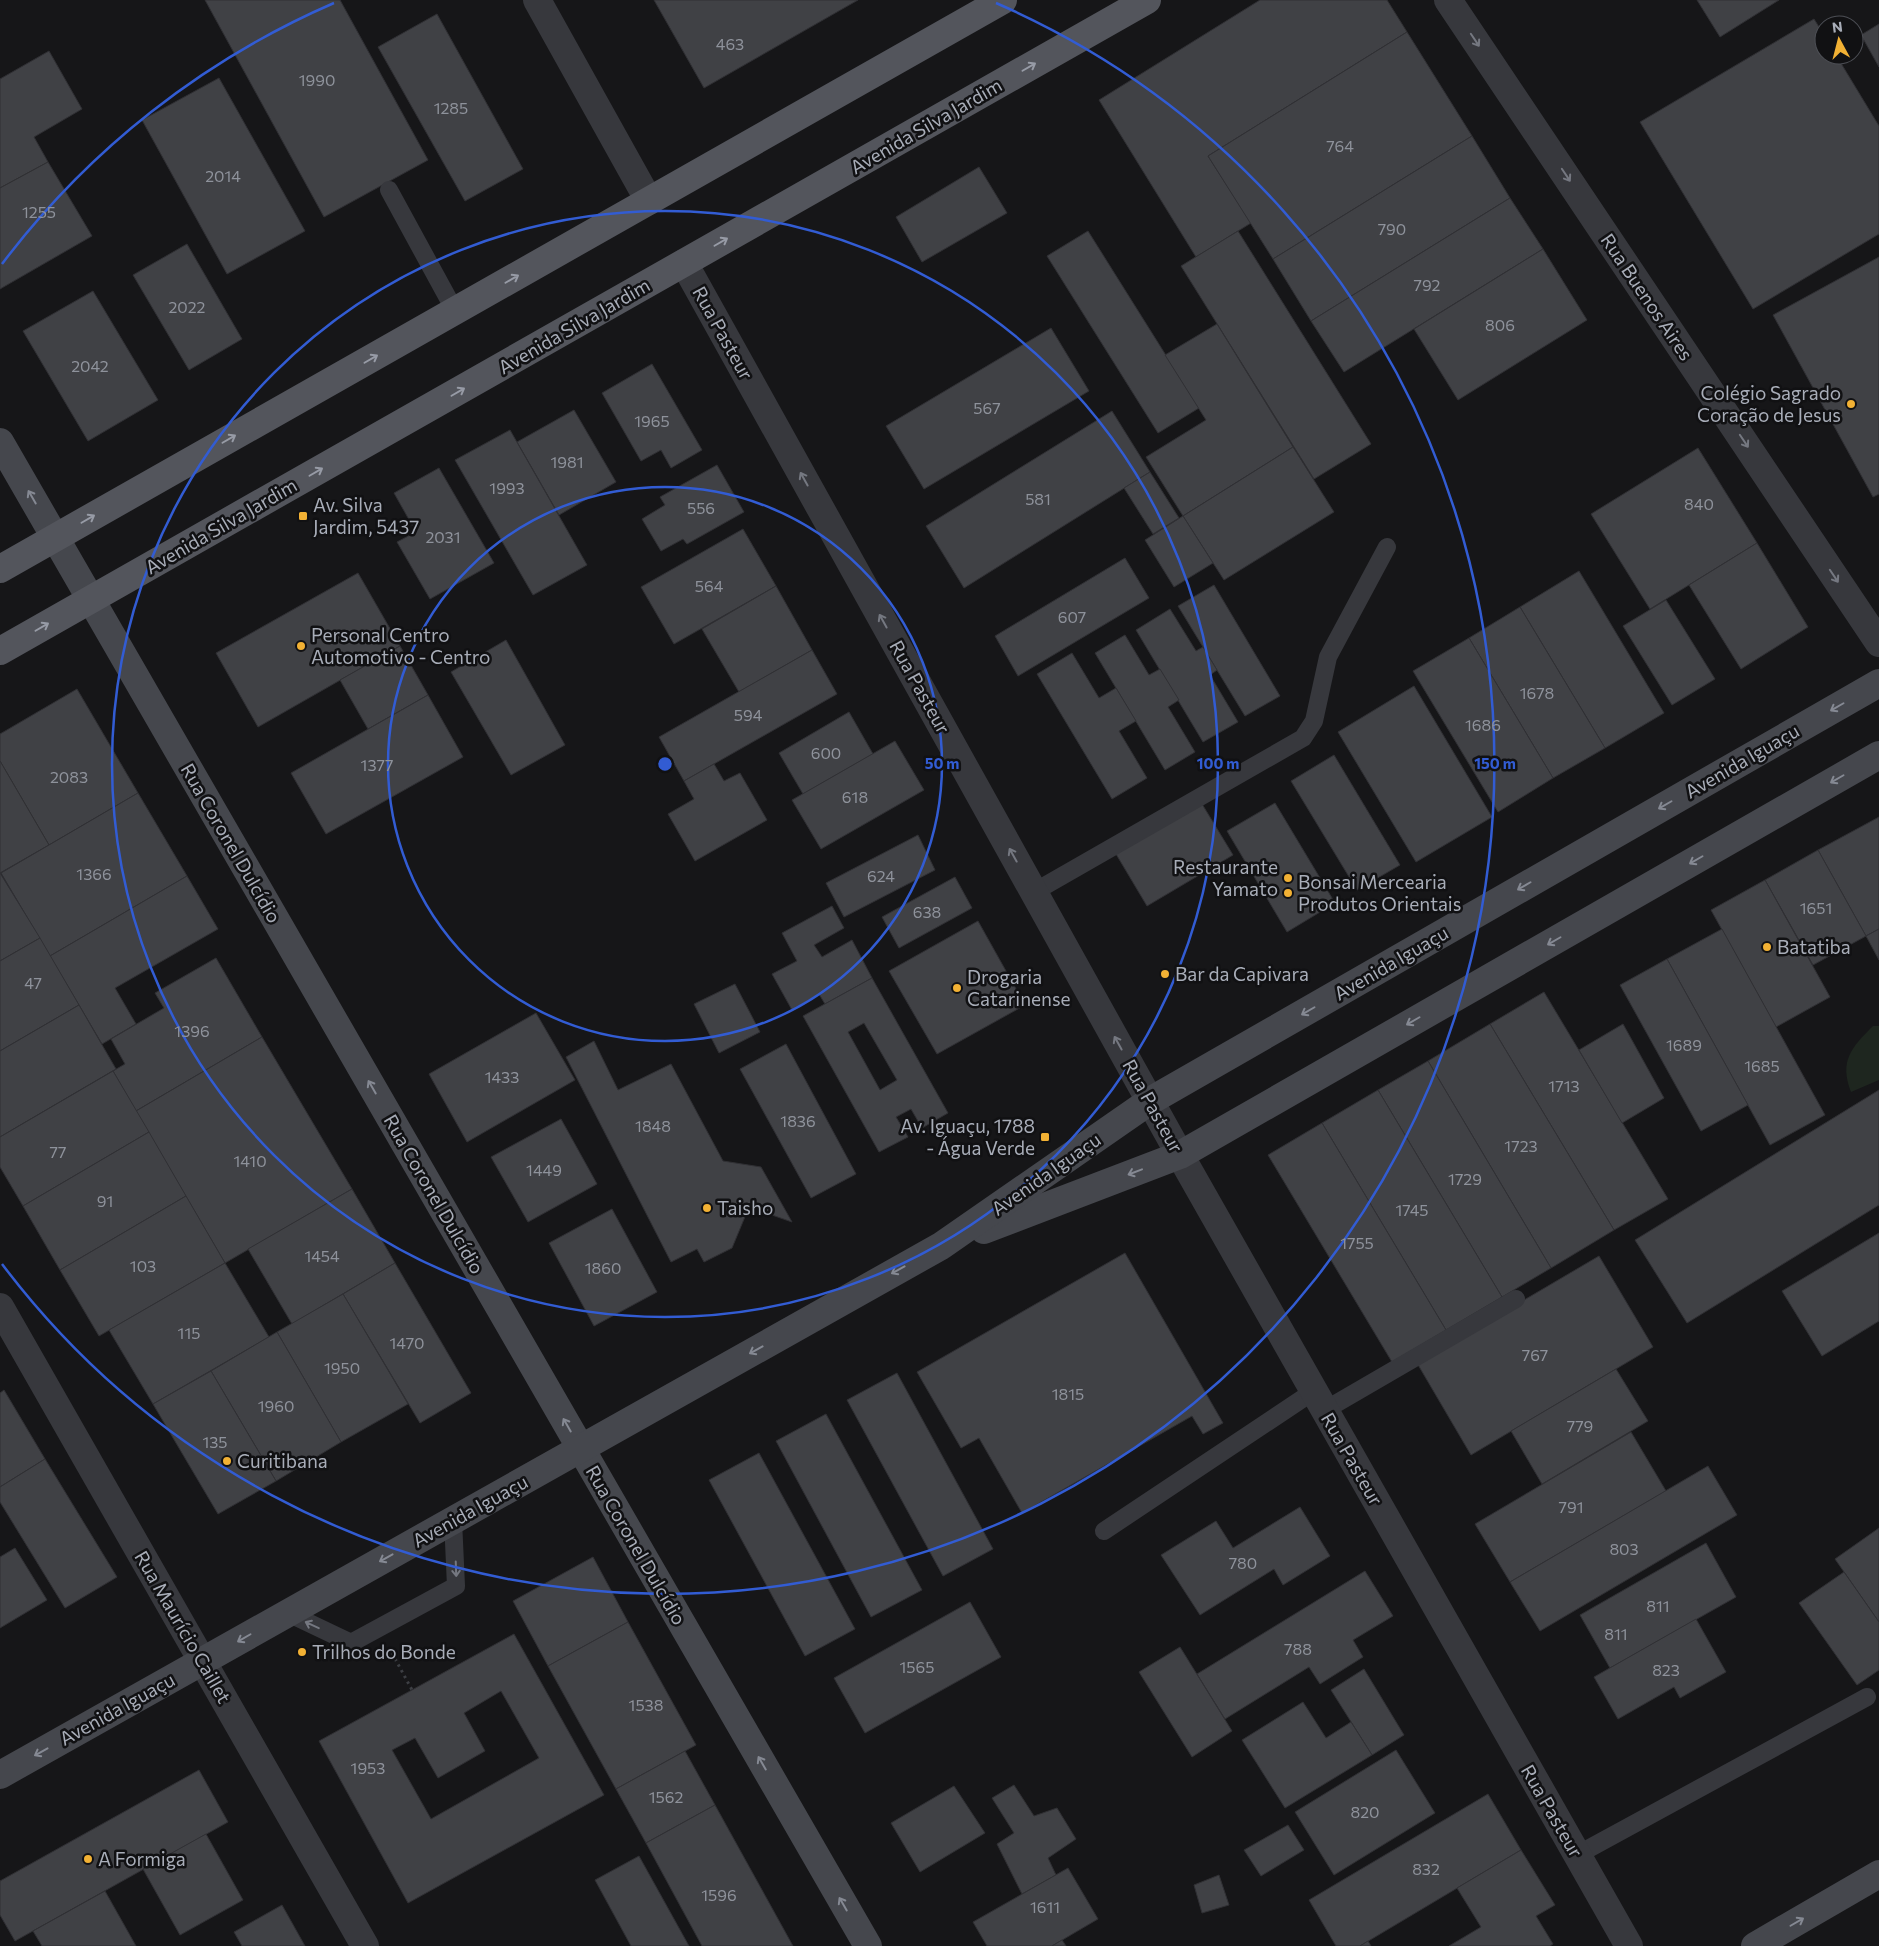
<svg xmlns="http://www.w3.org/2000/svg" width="1879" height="1946" font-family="Commissioner,sans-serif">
<rect width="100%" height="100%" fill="#161618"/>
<path fill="#1e261f" d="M1873,1026H1879V1080L1851,1092C1839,1061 1851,1048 1873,1026Z"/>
<g fill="#404145" stroke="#303034" fill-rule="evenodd">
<polygon points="205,0 340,0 428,160 324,217"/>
<polygon points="654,0 858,0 704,88"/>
<polygon points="1260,0 1387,0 1407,32 1208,156 1251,223 1196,257 1099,100"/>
<polygon points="1697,0 1779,0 1720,37"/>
<polygon points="437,14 523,169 465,201 378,47"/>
<polygon points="1814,19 1824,35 1824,55 1836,55 1879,126 1879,234 1753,309 1640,122"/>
<polygon points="1879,24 1879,67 1861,35"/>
<polygon points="1407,32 1472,136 1273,259 1208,156"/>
<polygon points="49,51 82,109 34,137 48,162 0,188 0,79"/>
<polygon points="219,78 305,231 227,274 142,120"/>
<polygon points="1472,136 1510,198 1311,321 1273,259"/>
<polygon points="48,162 92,236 0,289 0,188"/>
<polygon points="979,167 1007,213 922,262 896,217"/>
<polygon points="1510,198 1543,249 1344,372 1311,321"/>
<polygon points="1088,231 1199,408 1158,433 1047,256"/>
<polygon points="1238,231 1371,444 1314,479 1181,266"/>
<polygon points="187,244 242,339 189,370 133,275"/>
<polygon points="1543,249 1587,320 1458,400 1414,329"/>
<polygon points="1879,257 1879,494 1873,497 1773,315"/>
<polygon points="93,291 158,400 88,441 23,331"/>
<polygon points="1217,324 1293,447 1183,516 1146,457 1206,420 1165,355"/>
<polygon points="1051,328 1089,391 924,489 886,426"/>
<polygon points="652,364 702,450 671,468 661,450 641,461 602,393"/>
<polygon points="574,410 616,482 559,515 517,442"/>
<polygon points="1112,411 1150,472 964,588 926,526"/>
<polygon points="510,430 587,565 533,595 455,460"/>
<polygon points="1293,447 1334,512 1224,580 1183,516"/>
<polygon points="1698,448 1757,543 1650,609 1591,514"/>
<polygon points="717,465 744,512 687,544 683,539 661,551 642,519 665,505 660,497"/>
<polygon points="439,468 494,563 430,599 397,542 416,532 394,493"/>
<polygon points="1150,472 1179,518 1153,534 1124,488"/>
<polygon points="1183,516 1213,563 1174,587 1145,540"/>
<polygon points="743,529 776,586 674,644 641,587"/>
<polygon points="1757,543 1808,627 1741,669 1689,585"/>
<polygon points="1125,558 1149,598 1018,676 995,636"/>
<polygon points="1579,571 1664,713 1605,748 1520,607"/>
<polygon points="358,573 400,646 258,727 216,653"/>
<polygon points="1214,585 1280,696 1245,716 1178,606"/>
<polygon points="776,586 812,650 739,692 702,629"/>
<polygon points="1666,600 1715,679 1672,705 1623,626"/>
<polygon points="1520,607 1605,748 1553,778 1469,638"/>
<polygon points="1170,609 1196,651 1203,647 1217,670 1210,675 1238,722 1203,742 1136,630"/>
<polygon points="1125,635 1149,675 1160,669 1179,700 1168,707 1195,752 1165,770 1095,653"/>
<polygon points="1469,638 1553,778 1498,812 1413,671"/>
<polygon points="506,640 565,745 511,775 451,672"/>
<polygon points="400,646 428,695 368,729 340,680"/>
<polygon points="812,650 837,694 684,781 659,737"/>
<polygon points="1072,653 1099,698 1116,688 1136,721 1119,731 1147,778 1112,799 1037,674"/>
<polygon points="1414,686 1492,817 1416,862 1338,732"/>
<polygon points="77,689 138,793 49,845 0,761 0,734"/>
<polygon points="428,695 463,757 326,834 291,773"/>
<polygon points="849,712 873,754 803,794 779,753"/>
<polygon points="895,741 924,790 821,849 792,800"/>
<polygon points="1334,755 1400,865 1357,890 1291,781"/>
<polygon points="0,761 49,845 0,873"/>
<polygon points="714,764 724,781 740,773 767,820 695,861 668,814 694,799 684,781"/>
<polygon points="138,793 187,876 50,956 1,873"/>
<polygon points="1275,803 1335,903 1287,932 1227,831"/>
<polygon points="1202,804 1233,855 1147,906 1116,854"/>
<polygon points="1879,817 1879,929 1866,936 1818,850"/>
<polygon points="918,835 935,870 844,917 826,883"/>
<polygon points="1818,850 1866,936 1813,965 1765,880"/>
<polygon points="0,873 40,938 0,961"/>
<polygon points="187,876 218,929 115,988 136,1024 102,1044 50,956"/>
<polygon points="955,877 972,908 899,948 882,917"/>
<polygon points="1765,880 1830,997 1776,1027 1711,910"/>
<polygon points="832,906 844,928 814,945 822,957 852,940 872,978 825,1004 819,994 792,1010 772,974 797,961 782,933"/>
<polygon points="978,921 1025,1005 937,1054 889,971"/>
<polygon points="1722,929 1825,1115 1770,1145 1667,959"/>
<polygon points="1879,929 1879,960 1866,936"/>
<polygon points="40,938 79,1005 0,1051 0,961"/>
<polygon points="216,958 262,1037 136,1111 113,1071 125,1064 111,1039 164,1008 155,993"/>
<polygon points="1667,959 1748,1105 1701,1131 1620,985"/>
<path d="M872,978L948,1113L922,1128L911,1109L896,1117L908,1137L879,1152L803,1016ZM864,1023L897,1080L880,1090L848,1032Z"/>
<polygon points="735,984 760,1032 719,1053 694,1004"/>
<polygon points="1544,992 1668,1199 1614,1230 1490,1024"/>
<polygon points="79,1005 116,1069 0,1137 0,1051"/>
<polygon points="536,1013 575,1080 467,1142 429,1074"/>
<polygon points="1490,1024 1614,1230 1551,1268 1428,1061"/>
<polygon points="1623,1024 1664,1098 1622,1123 1579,1050"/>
<polygon points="262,1037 352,1189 225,1263 136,1111"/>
<polygon points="594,1041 618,1090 671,1064 723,1161 761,1167 792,1222 749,1207 732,1248 704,1262 697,1249 671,1262 566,1057"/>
<polygon points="786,1044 856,1174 811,1198 740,1069"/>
<polygon points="1428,1061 1551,1268 1502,1297 1378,1090"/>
<polygon points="113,1071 149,1132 23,1206 0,1167 0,1137"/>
<polygon points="1378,1090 1502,1297 1446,1330 1322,1123"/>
<polygon points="1879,1090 1879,1205 1687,1323 1635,1240"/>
<polygon points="561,1119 597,1184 528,1222 491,1157"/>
<polygon points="1322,1123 1446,1330 1392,1362 1268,1155"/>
<polygon points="149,1132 186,1196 60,1270 23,1206"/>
<polygon points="352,1189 395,1263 292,1324 248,1249"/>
<polygon points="186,1196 225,1263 99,1336 60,1270"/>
<polygon points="612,1209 657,1292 594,1326 549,1243"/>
<polygon points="1879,1233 1879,1321 1822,1356 1782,1291"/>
<polygon points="1125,1253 1223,1423 1203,1434 1192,1416 1022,1513 979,1438 961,1448 917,1372"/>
<polygon points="1599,1256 1653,1347 1471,1455 1417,1363"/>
<polygon points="225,1263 269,1337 153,1404 109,1330"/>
<polygon points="395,1263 471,1393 420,1423 343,1294"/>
<polygon points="343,1294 408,1404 341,1442 277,1332"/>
<polygon points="277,1332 341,1442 276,1481 211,1371"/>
<polygon points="1616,1369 1648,1421 1542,1484 1511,1431"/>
<polygon points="211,1371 276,1481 218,1514 153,1404"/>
<polygon points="897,1373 993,1549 943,1576 847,1400"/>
<polygon points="4,1390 45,1459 0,1487 0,1393"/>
<polygon points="826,1414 922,1590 871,1617 776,1441"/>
<polygon points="1631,1432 1666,1491 1510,1582 1475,1524"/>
<polygon points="759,1453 855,1629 805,1656 709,1480"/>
<polygon points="45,1459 117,1577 65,1608 0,1502 0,1487"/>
<polygon points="1708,1466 1737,1515 1540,1631 1510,1582"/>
<polygon points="1300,1507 1330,1556 1283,1585 1274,1569 1200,1615 1161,1555 1216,1521 1233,1548"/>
<polygon points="1879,1528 1879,1622 1835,1559"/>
<polygon points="1706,1543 1736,1597 1610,1668 1580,1615"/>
<polygon points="15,1548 47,1600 0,1628 0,1557"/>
<polygon points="593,1557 628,1622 548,1666 513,1601"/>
<polygon points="1365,1571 1393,1616 1353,1640 1363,1657 1320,1684 1309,1667 1225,1719 1197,1674"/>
<polygon points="1844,1572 1879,1622 1879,1670 1857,1685 1799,1603"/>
<polygon points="970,1602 1001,1657 865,1733 834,1678"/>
<polygon points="1696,1619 1726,1672 1680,1698 1674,1687 1618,1719 1594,1677"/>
<polygon points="628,1622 696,1745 616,1789 548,1666"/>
<path d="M514,1634L604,1795L408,1903L319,1741ZM501,1691L539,1758L431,1819L392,1750L415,1738L438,1778L485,1751L464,1713Z"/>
<polygon points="1180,1647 1232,1731 1192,1757 1139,1672"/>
<polygon points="1364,1669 1404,1735 1372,1755 1331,1690"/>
<polygon points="1303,1702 1326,1738 1351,1722 1372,1755 1285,1808 1242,1740"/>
<polygon points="1396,1750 1435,1813 1334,1875 1295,1812"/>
<polygon points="685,1751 715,1805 646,1843 616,1789"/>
<polygon points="199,1770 228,1822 15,1941 0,1915 0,1881"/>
<polygon points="1014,1785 1034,1816 1057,1808 1076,1839 1048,1858 1056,1875 1022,1894 997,1844 1014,1833 992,1798"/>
<polygon points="954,1786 985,1833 920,1872 891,1823"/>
<polygon points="1488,1794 1521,1850 1360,1946 1336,1946 1309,1900"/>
<polygon points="715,1805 793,1946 702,1946 646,1843"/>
<polygon points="1288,1825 1304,1850 1261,1876 1244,1850"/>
<polygon points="206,1834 243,1900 180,1935 143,1869"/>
<polygon points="1521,1850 1555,1905 1536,1916 1553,1944 1550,1946 1449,1946 1481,1927 1457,1888"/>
<polygon points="639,1856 689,1946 631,1946 595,1880"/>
<polygon points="1068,1868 1098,1919 1052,1946 987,1946 973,1922"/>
<polygon points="1219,1875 1229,1905 1202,1913 1194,1885"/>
<polygon points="105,1891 136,1946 42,1946 33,1931"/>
<polygon points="282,1905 305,1946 242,1946 234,1932"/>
<polygon points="1062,1940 1066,1946 1052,1946"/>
<polygon points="1368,1941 1371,1946 1360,1946"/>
</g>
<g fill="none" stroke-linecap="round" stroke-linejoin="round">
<polyline stroke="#3d3f44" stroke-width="3" stroke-dasharray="2.5 4" stroke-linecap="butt" points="392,1653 412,1690"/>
<g stroke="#37383d" stroke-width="18">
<polyline points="389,190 455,311"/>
<polyline points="1034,892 1303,738 1314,721 1328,657 1387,547"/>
<polyline points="1325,1410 1516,1299"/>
<polyline points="1104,1531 1314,1391"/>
<polyline points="288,1613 351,1643 456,1586 453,1520"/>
<polyline points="1577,1855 1867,1697"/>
</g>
<g stroke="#37383d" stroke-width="28">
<polyline points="537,0 649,201"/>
<polyline points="1448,0 1879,643"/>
<polyline points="684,263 1180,1155 1629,1946"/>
<polyline points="0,1307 365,1946"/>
</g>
<g stroke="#45474d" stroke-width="28">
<polyline points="0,442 868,1946"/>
<polyline points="984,1230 1180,1155 1879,755"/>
<polyline points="0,1775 941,1246 1150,1101 1879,683"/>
<polyline points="1755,1946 1879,1874"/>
</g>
<g stroke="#53555c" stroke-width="28">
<polyline points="0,569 1003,0"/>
<polyline points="0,651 1147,0"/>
</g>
</g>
<defs><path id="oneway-shaft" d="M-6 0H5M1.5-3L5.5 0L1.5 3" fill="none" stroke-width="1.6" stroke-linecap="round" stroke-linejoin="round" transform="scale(1.25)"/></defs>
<g stroke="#757881">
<use href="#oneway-shaft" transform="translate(1475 40) rotate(56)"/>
<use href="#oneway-shaft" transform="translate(1566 175) rotate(56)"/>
<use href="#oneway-shaft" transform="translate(1744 441) rotate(56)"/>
<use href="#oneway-shaft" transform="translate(804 479) rotate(-119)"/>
<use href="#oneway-shaft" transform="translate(1834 576) rotate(56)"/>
<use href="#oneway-shaft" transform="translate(883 621) rotate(-119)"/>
<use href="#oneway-shaft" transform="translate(1013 855) rotate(-119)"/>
<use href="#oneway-shaft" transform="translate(1118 1043) rotate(-119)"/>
<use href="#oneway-shaft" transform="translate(456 1569) rotate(88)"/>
<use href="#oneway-shaft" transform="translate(312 1625) rotate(-155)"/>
</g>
<g stroke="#979ba6">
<use href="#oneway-shaft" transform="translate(1029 67) rotate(-30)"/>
<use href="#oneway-shaft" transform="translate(721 242) rotate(-30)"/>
<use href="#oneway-shaft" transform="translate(512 279) rotate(-30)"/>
<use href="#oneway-shaft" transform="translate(371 359) rotate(-30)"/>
<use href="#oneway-shaft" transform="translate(458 392) rotate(-30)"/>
<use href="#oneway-shaft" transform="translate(229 439) rotate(-30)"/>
<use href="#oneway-shaft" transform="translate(316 472) rotate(-30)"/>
<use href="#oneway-shaft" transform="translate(88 519) rotate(-30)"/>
<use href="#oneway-shaft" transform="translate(42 627) rotate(-30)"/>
</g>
<g stroke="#858993">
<use href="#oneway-shaft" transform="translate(32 497) rotate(-120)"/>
<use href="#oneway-shaft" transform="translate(1837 707) rotate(150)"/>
<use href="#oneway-shaft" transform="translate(1837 779) rotate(150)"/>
<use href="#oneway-shaft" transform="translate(1665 805) rotate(150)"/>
<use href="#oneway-shaft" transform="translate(1696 860) rotate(150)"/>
<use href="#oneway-shaft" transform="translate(1524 886) rotate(150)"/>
<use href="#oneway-shaft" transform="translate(1554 941) rotate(150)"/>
<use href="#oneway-shaft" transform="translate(1308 1011) rotate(150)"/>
<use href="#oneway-shaft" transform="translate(1413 1021) rotate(150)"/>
<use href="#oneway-shaft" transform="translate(372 1087) rotate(-120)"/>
<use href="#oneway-shaft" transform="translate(1135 1172) rotate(159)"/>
<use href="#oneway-shaft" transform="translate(898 1270) rotate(151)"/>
<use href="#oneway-shaft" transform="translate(756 1350) rotate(151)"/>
<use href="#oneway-shaft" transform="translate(567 1425) rotate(-120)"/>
<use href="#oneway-shaft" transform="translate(386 1558) rotate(151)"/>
<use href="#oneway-shaft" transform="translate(244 1638) rotate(150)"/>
<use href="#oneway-shaft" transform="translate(41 1752) rotate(151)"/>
<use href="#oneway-shaft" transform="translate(762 1763) rotate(-120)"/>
<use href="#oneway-shaft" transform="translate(843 1904) rotate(-120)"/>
<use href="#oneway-shaft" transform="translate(1797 1922) rotate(-30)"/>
</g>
<g fill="none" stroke="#325cd3" stroke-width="2.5">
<circle cx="665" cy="764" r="277"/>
<circle cx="665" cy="764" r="553"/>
<path d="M2 264A830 830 0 0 1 334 3M996 3A830 830 0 1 1 2 1264"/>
</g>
<g fill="#f2b134" stroke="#111113" stroke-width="2">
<circle cx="1851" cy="404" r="5"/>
<rect x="298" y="511" width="10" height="10" rx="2.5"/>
<circle cx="301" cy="646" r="5"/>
<circle cx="1288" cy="878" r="5"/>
<circle cx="1288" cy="893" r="5"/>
<circle cx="1767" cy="947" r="5"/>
<circle cx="1165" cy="974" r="5"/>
<circle cx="957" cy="988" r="5"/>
<rect x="1040" y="1132" width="10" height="10" rx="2.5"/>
<circle cx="707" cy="1208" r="5"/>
<circle cx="227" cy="1461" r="5"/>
<circle cx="302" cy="1652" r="5"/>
<circle cx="88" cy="1859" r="5"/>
</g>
<g text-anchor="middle" stroke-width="5" stroke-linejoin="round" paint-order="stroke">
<g font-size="16" fill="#8e929b">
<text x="730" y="50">463</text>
<text x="317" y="86">1990</text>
<text x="451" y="114">1285</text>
<text x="1340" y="152">764</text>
<text x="223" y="182">2014</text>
<text x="39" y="218">1255</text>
<text x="1392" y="235">790</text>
<text x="1427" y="291">792</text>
<text x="187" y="313">2022</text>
<text x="1500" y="331">806</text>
<text x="90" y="372">2042</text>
<text x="987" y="414">567</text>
<text x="652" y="427">1965</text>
<text x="567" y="468">1981</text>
<text x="507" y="494">1993</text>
<text x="1038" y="505">581</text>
<text x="1699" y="510">840</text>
<text x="701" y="514">556</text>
<text x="443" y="543">2031</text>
<text x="709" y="592">564</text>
<text x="1072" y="623">607</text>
<text x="1537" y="699">1678</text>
<text x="748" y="721">594</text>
<text x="1483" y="731">1686</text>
<text x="826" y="759">600</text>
<text x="377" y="771">1377</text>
<text x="69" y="783">2083</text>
<text x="855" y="803">618</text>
<text x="94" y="880">1366</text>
<text x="881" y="882">624</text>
<text x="1816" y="914">1651</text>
<text x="927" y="918">638</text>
<text x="33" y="989">47</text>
<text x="192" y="1037">1396</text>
<text x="1684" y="1051">1689</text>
<text x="1762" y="1072">1685</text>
<text x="502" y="1083">1433</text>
<text x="1564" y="1092">1713</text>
<text x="798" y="1127">1836</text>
<text x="653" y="1132">1848</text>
<text x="1521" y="1152">1723</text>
<text x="58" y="1158">77</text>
<text x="250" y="1167">1410</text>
<text x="544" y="1176">1449</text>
<text x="1465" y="1185">1729</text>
<text x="105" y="1207">91</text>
<text x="1412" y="1216">1745</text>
<text x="1357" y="1249">1755</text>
<text x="322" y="1262">1454</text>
<text x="143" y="1272">103</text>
<text x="603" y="1274">1860</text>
<text x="189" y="1339">115</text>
<text x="407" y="1349">1470</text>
<text x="1535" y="1361">767</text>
<text x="342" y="1374">1950</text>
<text x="1068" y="1400">1815</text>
<text x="276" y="1412">1960</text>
<text x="1580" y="1432">779</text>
<text x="215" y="1448">135</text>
<text x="1571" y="1513">791</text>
<text x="1624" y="1555">803</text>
<text x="1243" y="1569">780</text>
<text x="1658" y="1612">811</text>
<text x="1616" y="1640">811</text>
<text x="1298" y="1655">788</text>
<text x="917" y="1673">1565</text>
<text x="1666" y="1676">823</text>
<text x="646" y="1711">1538</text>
<text x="368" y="1774">1953</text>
<text x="666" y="1803">1562</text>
<text x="1365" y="1818">820</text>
<text x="1426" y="1875">832</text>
<text x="719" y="1901">1596</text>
<text x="1045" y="1913">1611</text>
</g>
<g font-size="19" fill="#a8adb8" stroke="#111113">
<text transform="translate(926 126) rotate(-30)" y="7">Avenida Silva Jardim</text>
<text transform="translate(1647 297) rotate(56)" y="7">Rua Buenos Aires</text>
<text transform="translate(574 326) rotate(-30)" y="7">Avenida Silva Jardim</text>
<text transform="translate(723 333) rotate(61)" y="7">Rua Pasteur</text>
<text transform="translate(221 526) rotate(-30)" y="7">Avenida Silva Jardim</text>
<text transform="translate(920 687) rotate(61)" y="7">Rua Pasteur</text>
<text transform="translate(1742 761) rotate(-30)" y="7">Avenida Iguaçu</text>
<text transform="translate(231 843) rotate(60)" y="7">Rua Coronel Dulcídio</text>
<text transform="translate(1391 963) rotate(-30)" y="7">Avenida Iguaçu</text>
<text transform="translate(1153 1106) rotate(61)" y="7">Rua Pasteur</text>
<text transform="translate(1046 1174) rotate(-35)" y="7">Avenida Iguaçu</text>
<text transform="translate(434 1194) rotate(60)" y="7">Rua Coronel Dulcídio</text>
<text transform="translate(1352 1459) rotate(60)" y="7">Rua Pasteur</text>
<text transform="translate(470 1511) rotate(-29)" y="7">Avenida Iguaçu</text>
<text transform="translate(636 1545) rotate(60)" y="7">Rua Coronel Dulcídio</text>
<text transform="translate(183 1627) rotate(60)" y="7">Rua Maurício Caillet</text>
<text transform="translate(117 1709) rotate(-29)" y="7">Avenida Iguaçu</text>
<text transform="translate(1552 1811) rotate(60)" y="7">Rua Pasteur</text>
</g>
<g font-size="19" fill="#a8adb8" stroke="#111113" text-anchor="start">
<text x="1841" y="400" text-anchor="end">Colégio Sagrado<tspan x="1841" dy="22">Coração de Jesus</tspan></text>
<text x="313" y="512">Av. Silva<tspan x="313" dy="22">Jardim, 5437</tspan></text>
<text x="311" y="642">Personal Centro<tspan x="311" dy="22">Automotivo - Centro</tspan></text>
<text x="1278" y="874" text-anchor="end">Restaurante<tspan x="1278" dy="22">Yamato</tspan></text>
<text x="1298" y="889">Bonsai Mercearia<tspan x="1298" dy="22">Produtos Orientais</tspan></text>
<text x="1777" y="954">Batatiba</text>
<text x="1175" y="981">Bar da Capivara</text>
<text x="967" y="984">Drogaria<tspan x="967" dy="22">Catarinense</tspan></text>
<text x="1035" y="1133" text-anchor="end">Av. Iguaçu, 1788<tspan x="1035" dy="22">- Água Verde</tspan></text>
<text x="717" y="1215">Taisho</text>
<text x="237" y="1468">Curitibana</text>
<text x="312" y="1659">Trilhos do Bonde</text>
<text x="98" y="1866">A Formiga</text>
</g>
</g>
<circle cx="665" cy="764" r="8" fill="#325cd3" stroke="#111113" stroke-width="2.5"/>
<g font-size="15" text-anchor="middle" font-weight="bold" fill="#325cd3" stroke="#111113" stroke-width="5" stroke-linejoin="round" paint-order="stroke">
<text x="942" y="769">50 m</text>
<text x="1218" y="769">100 m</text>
<text x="1495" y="769">150 m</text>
</g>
<g transform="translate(1839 40) rotate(353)"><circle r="24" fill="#111113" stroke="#4d4f55"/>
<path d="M0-4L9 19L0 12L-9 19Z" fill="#f2b134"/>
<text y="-8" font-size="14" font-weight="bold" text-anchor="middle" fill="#a8adb8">N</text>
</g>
</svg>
